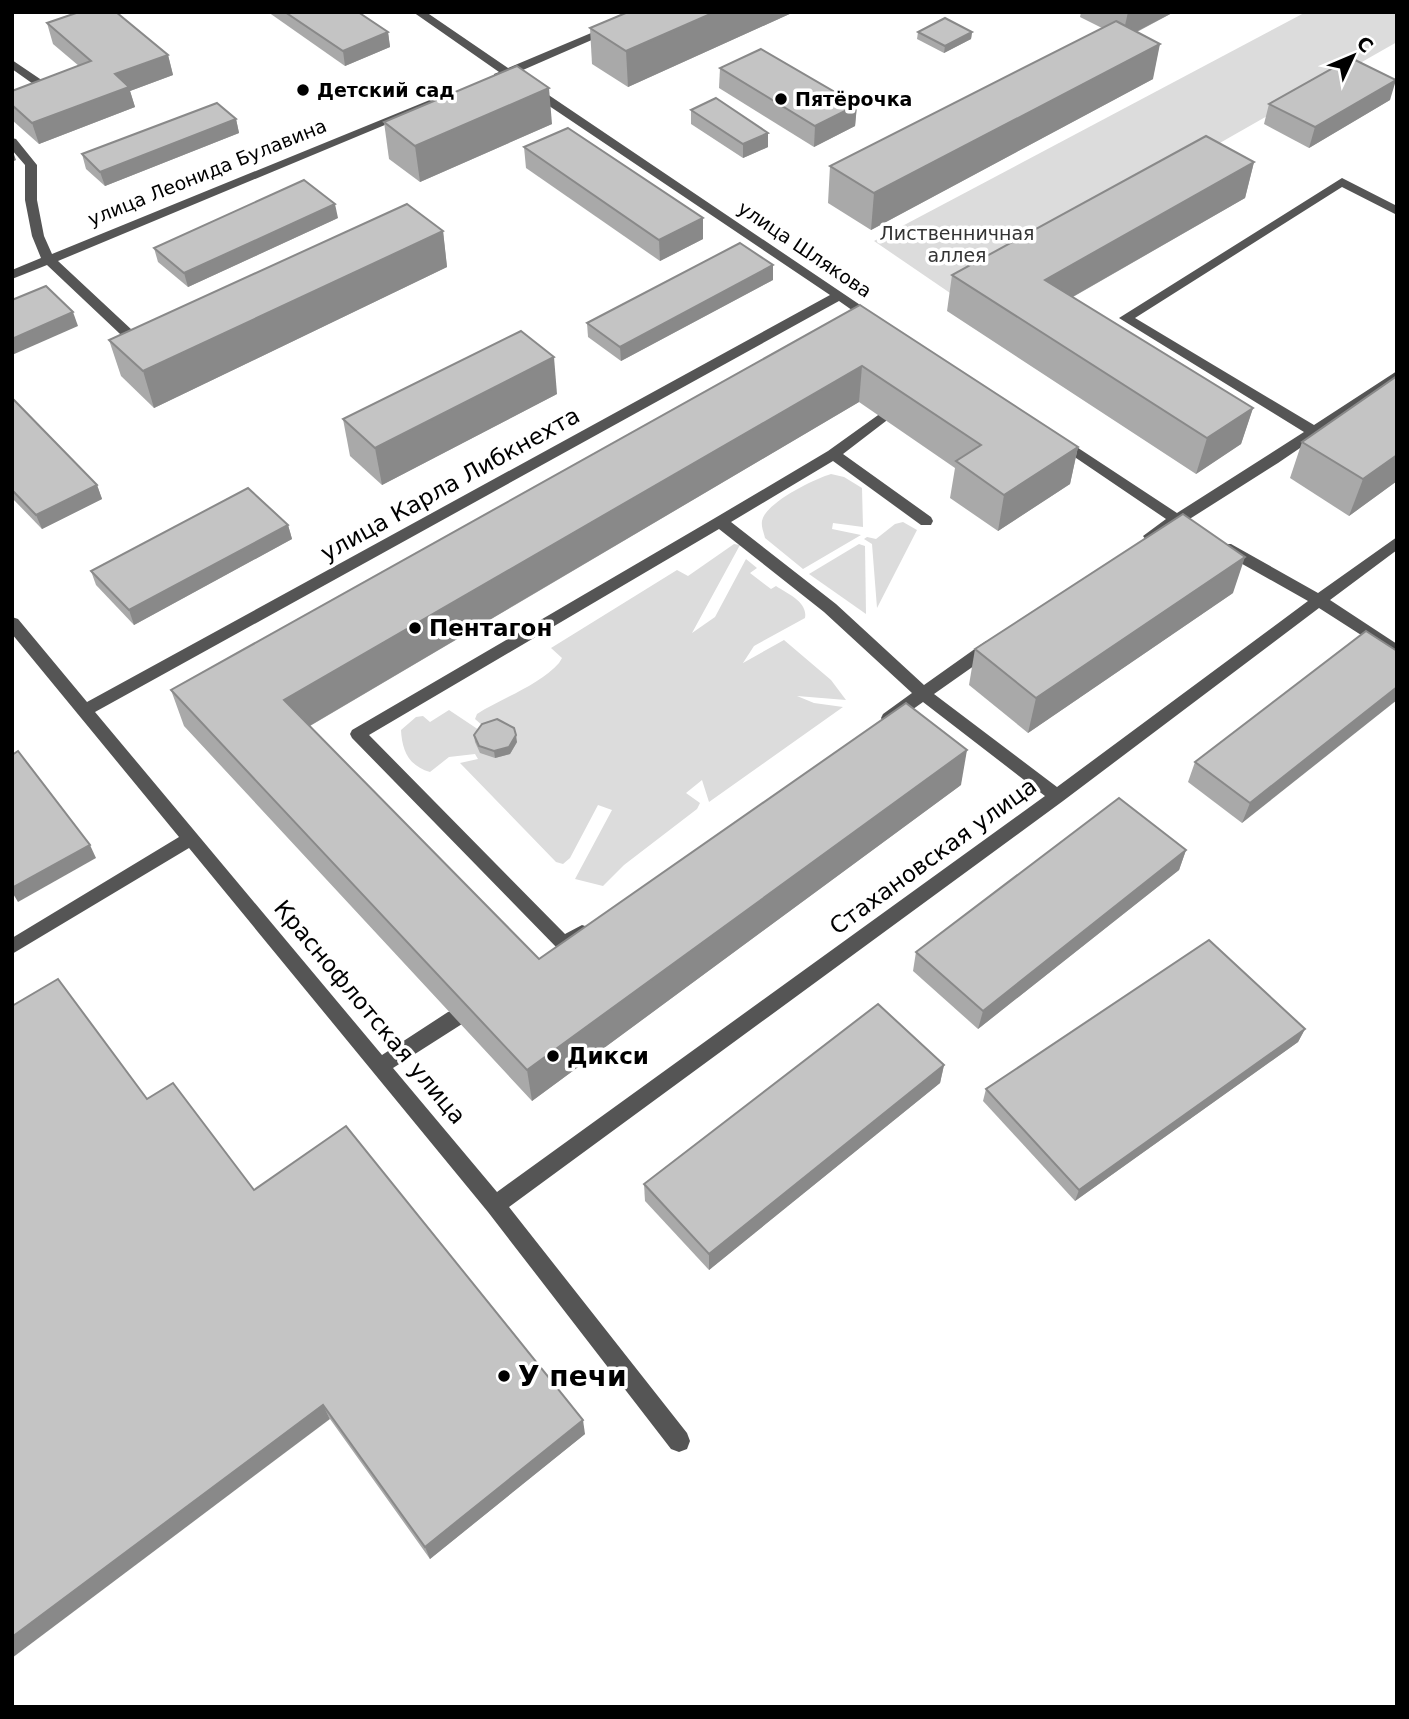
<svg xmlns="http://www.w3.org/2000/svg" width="1409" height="1719" font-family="'DejaVu Sans',sans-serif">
<rect width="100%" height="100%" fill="#fff"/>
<g fill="#dcdcdc">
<polygon points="1306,12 1397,12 1397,42 953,295 874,241"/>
<path d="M831,474L844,477L862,488L863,527L833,523L832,529L861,535L803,569L765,538C764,533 761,527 762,521C765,503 814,479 831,474Z"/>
<polygon points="903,522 917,530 877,608 872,544 864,539 867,537 876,539 895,524"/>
<path d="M734,544L740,545L692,633L715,617L746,559L757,568L750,573L771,589L776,586C788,594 808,602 805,618L754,646L743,663L784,640L831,680L846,700L797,696L814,703L843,707L709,802L702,780L686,793L700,803L697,809L624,865L603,886L575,879L612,810L598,805L570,858L563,864L556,862L460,763L478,759L475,754L449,757L430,772C409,766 402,751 401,730L416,717L423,716L430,722L449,710L479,730L483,726L475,719L477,714C502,698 540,685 559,663L562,658L551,648L677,570L688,576Z"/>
<polygon points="859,544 865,546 866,614 809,574"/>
</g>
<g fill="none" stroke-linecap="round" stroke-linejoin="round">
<g fill="#555" fill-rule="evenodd">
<path d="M413,12H426L508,68L641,12H656L516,73L881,319L879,322H869L839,301L95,712L382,1055L448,1012L455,1010L462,1012L464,1018L462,1024L393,1068L497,1192L1045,796L923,702L895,722H883L881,718L883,714L912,693L824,612L719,529L369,735L565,934L582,925L588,927L591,932C586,943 569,953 558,949L352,738L350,734L352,730L715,518L828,451L881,413L888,418L886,421L843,454L931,517L933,521L931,525H921L833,461L731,522L836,604L924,685L986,641H998L1000,645L998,649L934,694L1057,787L1308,601L1221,552L1218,548L1221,544H1231L1318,593L1397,537V550L1330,600L1397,644V658L1319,608L1063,801L509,1207L687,1433L690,1441L687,1449L679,1452L671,1449L488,1212L189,848L12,954V938L179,837L12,634V617L18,619L87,702L830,295L506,77L494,78V74L499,72Z"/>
<polygon points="12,60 46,83 48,89 12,106 12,98 36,86 12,69"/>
<polygon points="442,95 452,97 58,261 147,344 147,350 137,350 47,265 12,279 12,270 41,258 32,236 25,200 25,165 12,150 12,138 16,139 37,165 37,200 44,236 52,254"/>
<polygon points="1342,178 1397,206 1397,215 1342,187 1135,318 1314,425 1397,371 1397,382 1278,463 1188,520 1191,524 1189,528 1177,527 1156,540 1146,540 1143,536 1166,519 1051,441 1058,436 1063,438 1177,513 1304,432 1119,318"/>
</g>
</g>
<g fill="#a9a9a9">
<polygon points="268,12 358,12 388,32 390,47 345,66"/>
<polygon points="628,12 794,12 628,87 592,64 590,28"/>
<polygon points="1081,12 1174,12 1137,32 1153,79 871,230 828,203 830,166 1102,28 1080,17"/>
<polygon points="47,23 168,55 173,75 130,91 135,107 39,144 12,120 12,91 79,66 53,44"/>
<polygon points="918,32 972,32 971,39 944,53 917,39"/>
<polygon points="720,68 857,105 855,126 814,147 719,88"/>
<polygon points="1390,100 1309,148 1264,124 1269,104"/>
<polygon points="691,110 768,133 768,147 743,158 691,124"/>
<polygon points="236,119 239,133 105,186 86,169 82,154"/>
<polygon points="384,122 552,124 420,182 389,159"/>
<polygon points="524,147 703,218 703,239 660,261 526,168"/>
<polygon points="1254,162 1245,198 1073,297 1253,408 1241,444 1196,474 947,311 952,275"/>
<polygon points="338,218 188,287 158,262 154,248"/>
<polygon points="443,231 447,267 154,408 121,376 109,340"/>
<polygon points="773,280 621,361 588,337 587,323"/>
<polygon points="860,305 1078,447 1070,484 998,531 950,498 955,468 859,402 310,726 539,959 961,785 532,1101 184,726 171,690"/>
<polygon points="557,394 382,485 350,456 343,419"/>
<polygon points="12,401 97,485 102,499 42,529 12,498"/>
<polygon points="1302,442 1397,481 1349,516 1290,478"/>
<polygon points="288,525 292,539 134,625 96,585 91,571"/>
<polygon points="1233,593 1028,733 969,685 975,649"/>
<polygon points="1397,651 1242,823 1188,782 1195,762"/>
<polygon points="474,735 517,742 510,754 495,758 480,753 475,742"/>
<polygon points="1186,850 1179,870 978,1029 913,971 916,952"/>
<polygon points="1305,1029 1298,1042 1075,1201 983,1101 986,1089"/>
<polygon points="944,1065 940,1083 709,1270 645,1201 644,1184"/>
<polygon points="147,1099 254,1190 585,1434 430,1559 330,1419"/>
</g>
<g fill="#898989">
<polygon points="715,12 794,12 628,87 626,51"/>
<polygon points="1128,12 1174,12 1122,39"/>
<polygon points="388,32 390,47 345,66 343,51"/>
<polygon points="972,32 971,39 944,53 945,46"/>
<polygon points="1160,44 1153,79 871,230 874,193"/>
<polygon points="168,55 173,75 130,91 135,107 39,144 32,123 115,74"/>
<polygon points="1396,80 1390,100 1309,148 1315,127"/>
<polygon points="549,88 552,124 420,182 415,146"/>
<polygon points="857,105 855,126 814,147 815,126"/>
<polygon points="236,119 239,133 105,186 100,172"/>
<polygon points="768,133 768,147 743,158 743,144"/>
<polygon points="12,149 16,160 12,162"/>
<polygon points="1254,162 1245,198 1039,316 1045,280"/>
<polygon points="335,204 338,218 188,287 184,273"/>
<polygon points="703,218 703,239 660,261 659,240"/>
<polygon points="443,231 447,267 154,408 143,371"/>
<polygon points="773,265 773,280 621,361 620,347"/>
<polygon points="73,312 78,326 12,355 12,339"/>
<polygon points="554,357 557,394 382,485 375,448"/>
<polygon points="862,366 859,402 294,735 284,700"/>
<polygon points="1253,408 1241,444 1196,474 1207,438"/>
<polygon points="1078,447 1070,484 998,531 1004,495"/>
<polygon points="1397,455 1397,481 1349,516 1363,479"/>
<polygon points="97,485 102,499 42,529 36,515"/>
<polygon points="288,525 292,539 134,625 129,610"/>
<polygon points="1245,557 1233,593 1028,733 1036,698"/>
<polygon points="1397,687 1397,700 1242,823 1250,803"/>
<polygon points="516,735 517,742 510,754 495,758 494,751"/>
<polygon points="967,750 961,785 532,1101 527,1070"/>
<polygon points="90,845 96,858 18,902 12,892 12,888"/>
<polygon points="1186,850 1179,870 978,1029 983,1011"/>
<polygon points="1305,1029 1298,1042 1075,1201 1079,1190"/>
<polygon points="944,1065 940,1083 709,1270 709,1254"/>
<polygon points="323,1405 330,1419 12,1658 12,1637"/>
<polygon points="583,1420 585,1434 430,1559 425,1547"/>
</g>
<g fill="#c4c4c4" stroke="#898989" stroke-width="2">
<polygon points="79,12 116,12 168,55 115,74 129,87 32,123 12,105 12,91 91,61 47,23"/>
<polygon points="285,12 358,12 388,32 343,51"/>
<polygon points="628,12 715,12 626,51 590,28"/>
<polygon points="945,18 972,32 945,46 918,32"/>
<polygon points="1116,21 1160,44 874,193 830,166"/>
<polygon points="761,49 857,105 815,126 720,68"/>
<polygon points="1351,58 1396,80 1315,127 1269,104"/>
<polygon points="517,66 549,88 415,146 384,122"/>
<polygon points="716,98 768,133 743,144 691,110"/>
<polygon points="217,103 236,119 100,172 82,154"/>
<polygon points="568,128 703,218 659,240 524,147"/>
<polygon points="1206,136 1254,162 1045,280 1253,408 1207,438 952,275"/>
<polygon points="304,180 335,204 184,273 154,248"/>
<polygon points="407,204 443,231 143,371 109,340"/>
<polygon points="740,243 773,265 620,347 587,323"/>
<polygon points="46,286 73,312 12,339 12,300"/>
<polygon points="860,305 1078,447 1004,495 956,461 981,445 862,366 284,700 539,959 906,703 967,750 527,1070 171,690"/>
<polygon points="521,331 554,357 375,448 343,419"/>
<polygon points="1397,376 1397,455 1363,479 1302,442"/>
<polygon points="14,400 97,485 36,515 12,490 12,401"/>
<polygon points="248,488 288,525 129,610 91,571"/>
<polygon points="1183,514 1245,557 1036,698 975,649"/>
<polygon points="1366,631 1397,651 1397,687 1250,803 1195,762"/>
<polygon points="497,719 514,728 516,735 509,747 494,751 479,746 474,735 482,724"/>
<polygon points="18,751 90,845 12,888 12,755"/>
<polygon points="1119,798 1186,850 983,1011 916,952"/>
<polygon points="1209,940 1305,1029 1079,1190 986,1089"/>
<polygon points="58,979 147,1099 173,1083 254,1190 346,1126 583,1420 425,1547 323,1405 12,1637 12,1006"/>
<polygon points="878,1004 944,1065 709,1254 644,1184"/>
</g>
<g fill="#000" stroke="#fff" stroke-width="2.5">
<circle cx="303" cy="90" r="7"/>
<circle cx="781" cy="99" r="7"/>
<circle cx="415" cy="628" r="7"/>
<circle cx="553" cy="1056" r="7"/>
<circle cx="504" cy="1376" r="7"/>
</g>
<g text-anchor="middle" stroke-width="7" stroke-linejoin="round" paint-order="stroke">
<g font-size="19" font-weight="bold" fill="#000" stroke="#fff" text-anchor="start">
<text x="317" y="97">Детский сад</text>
<text x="795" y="106">Пятёрочка</text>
</g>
<g font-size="19" fill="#000" stroke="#fff">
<text transform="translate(207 172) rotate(-22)" y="7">улица Леонида Булавина</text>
<text transform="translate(805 249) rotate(34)" y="7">улица Шлякова</text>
</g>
<g font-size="19" fill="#333" stroke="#fff">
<text x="957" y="240">Лиственничная<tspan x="957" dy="22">аллея</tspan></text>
</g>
<g font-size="23" fill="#000" stroke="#fff">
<text transform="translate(450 484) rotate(-29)" y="8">улица Карла Либкнехта</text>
<text transform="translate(933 856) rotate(-36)" y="8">Стахановская улица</text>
<text transform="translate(370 1012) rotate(50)" y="8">Краснофлотская улица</text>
</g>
<g font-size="23" font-weight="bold" fill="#000" stroke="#fff" text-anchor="start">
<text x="429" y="636">Пентагон</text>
<text x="567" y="1064">Дикси</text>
</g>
<g font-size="28" font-weight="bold" fill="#000" stroke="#fff" text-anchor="start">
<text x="518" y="1386">У печи</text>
</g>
</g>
<rect width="1409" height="1719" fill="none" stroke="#000000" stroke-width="28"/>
<g transform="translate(1353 56) rotate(46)" stroke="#ffffff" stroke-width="5" paint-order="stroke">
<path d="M0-5L12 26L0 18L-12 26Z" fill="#000000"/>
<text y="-10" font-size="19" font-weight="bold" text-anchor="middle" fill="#000000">С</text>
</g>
</svg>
